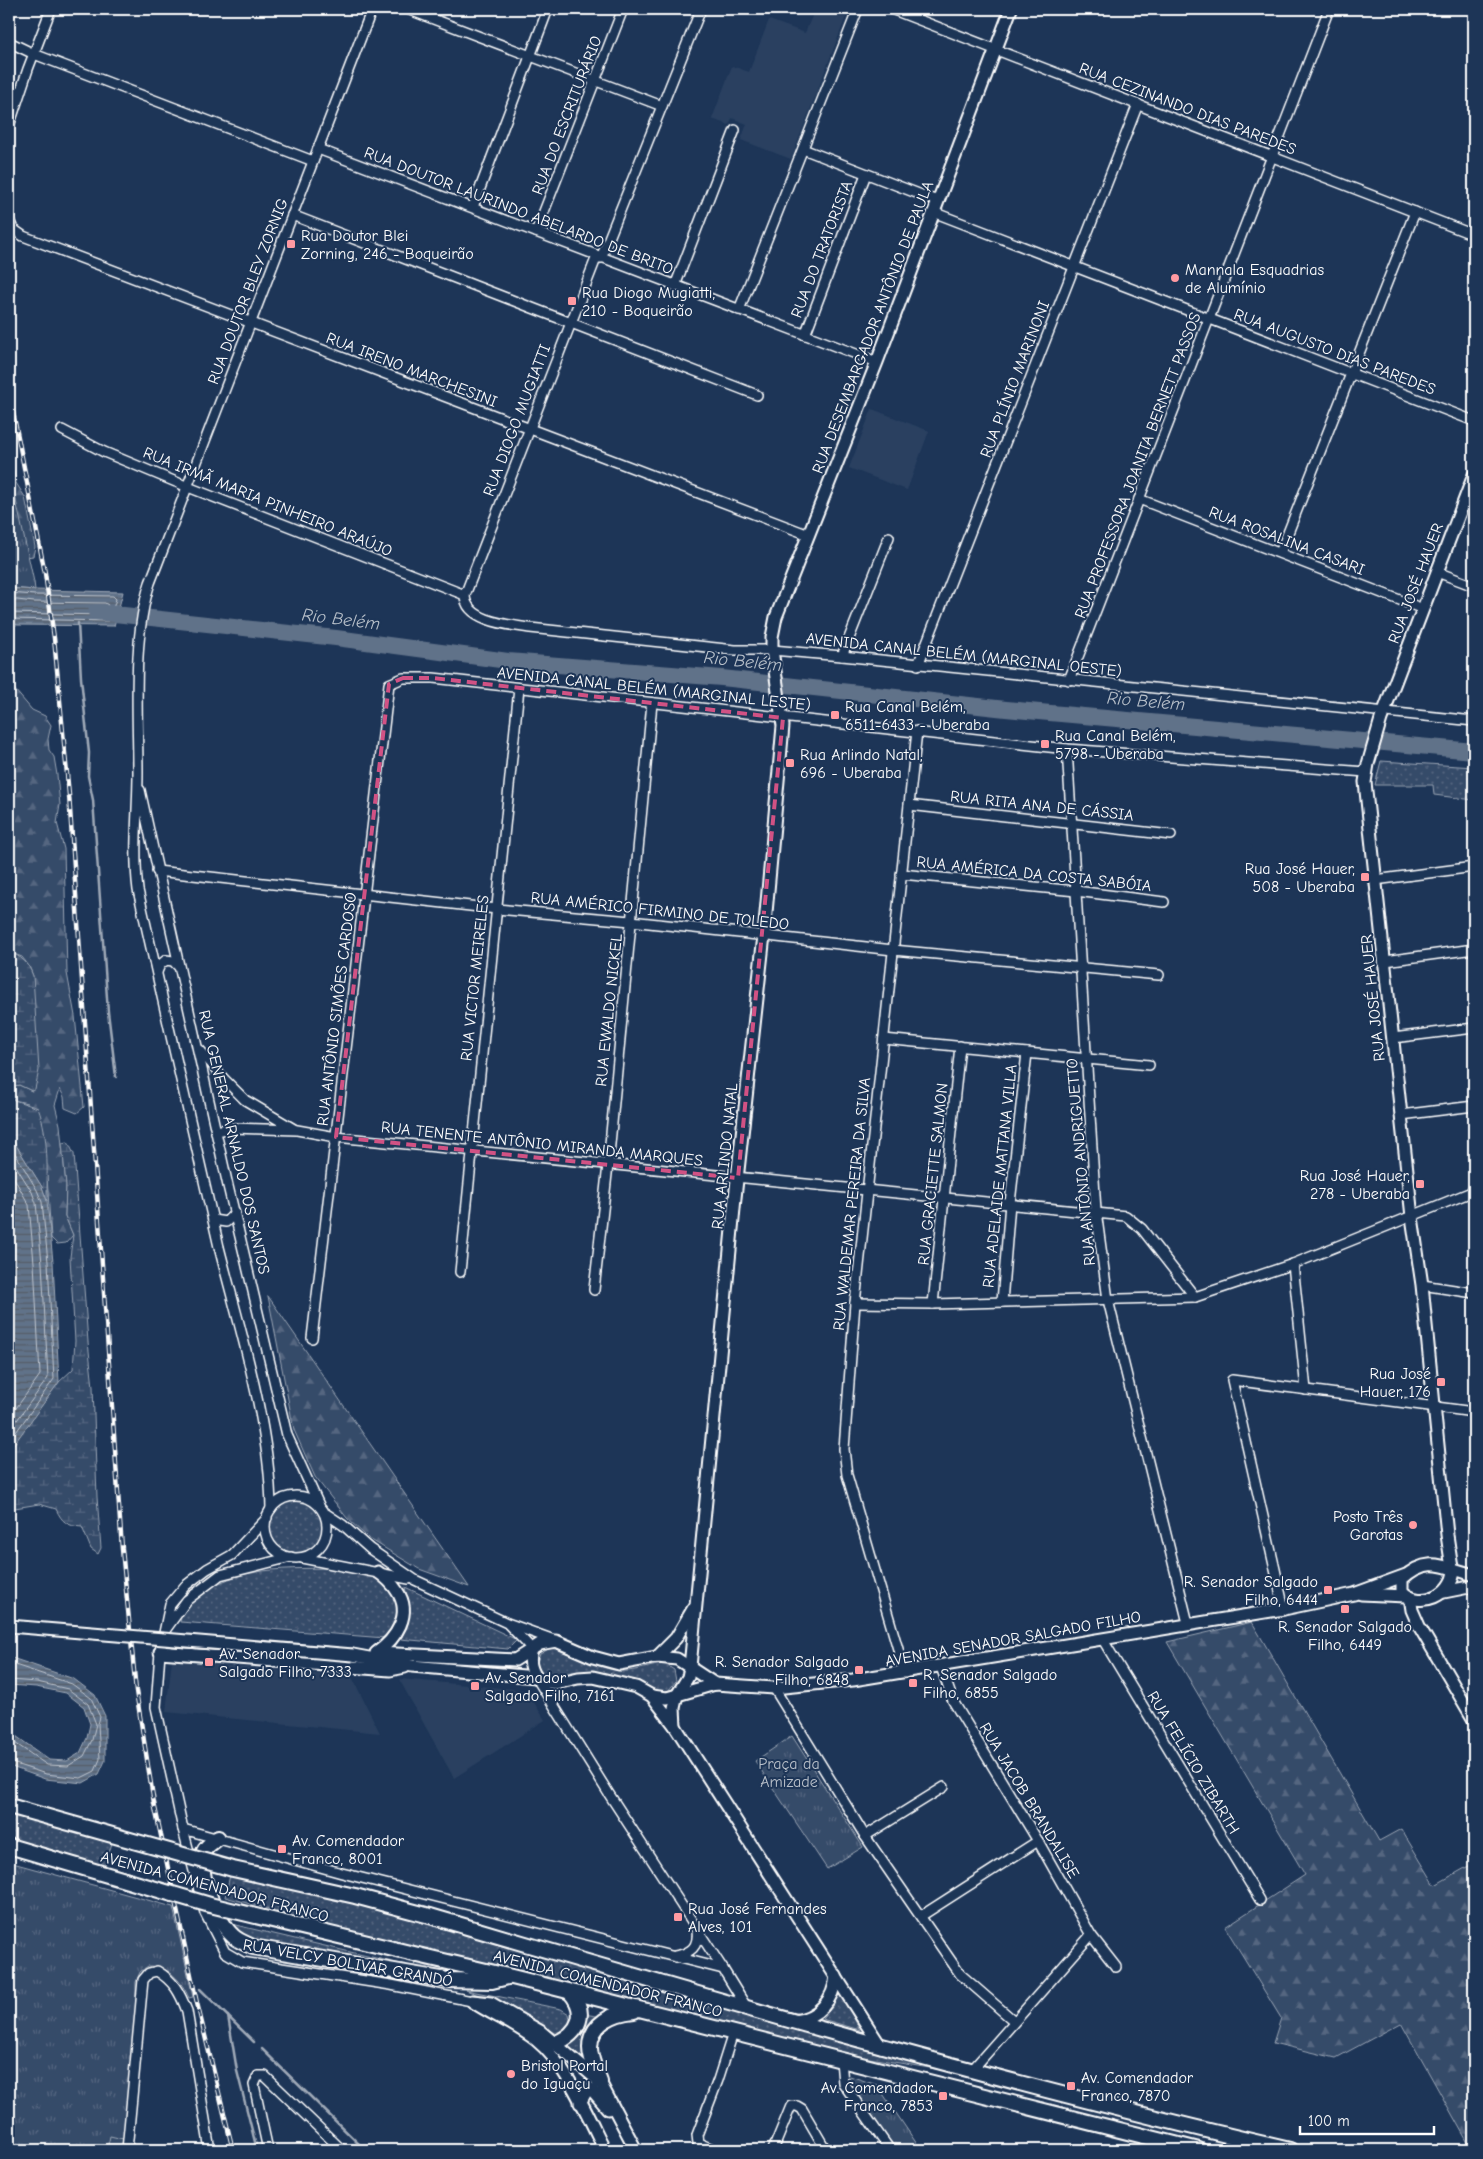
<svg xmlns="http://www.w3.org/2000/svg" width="1483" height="2159" font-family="'Comic Neue',sans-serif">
<defs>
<pattern id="grass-dots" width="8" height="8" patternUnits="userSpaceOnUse" patternTransform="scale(1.25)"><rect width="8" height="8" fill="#364b69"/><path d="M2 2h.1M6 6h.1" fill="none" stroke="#546680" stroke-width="1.8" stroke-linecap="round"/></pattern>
<pattern id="forest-firs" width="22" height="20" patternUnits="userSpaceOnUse" patternTransform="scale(1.25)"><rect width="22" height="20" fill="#364b69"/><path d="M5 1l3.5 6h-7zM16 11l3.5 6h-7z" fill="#546680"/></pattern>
<pattern id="wetland-marsh" width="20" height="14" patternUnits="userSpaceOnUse" patternTransform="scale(1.25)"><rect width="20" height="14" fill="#364b69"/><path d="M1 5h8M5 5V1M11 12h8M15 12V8" fill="none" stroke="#546680"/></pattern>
<pattern id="park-tufts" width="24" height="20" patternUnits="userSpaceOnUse" patternTransform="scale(1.25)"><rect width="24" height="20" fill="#364b69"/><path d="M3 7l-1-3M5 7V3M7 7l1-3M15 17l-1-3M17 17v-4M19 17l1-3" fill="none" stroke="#546680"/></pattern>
<pattern id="water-rules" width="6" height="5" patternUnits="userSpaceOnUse" patternTransform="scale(1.25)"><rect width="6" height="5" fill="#617289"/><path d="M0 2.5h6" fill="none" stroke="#555d67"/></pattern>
</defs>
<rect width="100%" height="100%" fill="#1d3557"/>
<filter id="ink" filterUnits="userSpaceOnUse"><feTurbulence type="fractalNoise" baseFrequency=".02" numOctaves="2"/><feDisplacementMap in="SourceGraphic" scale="10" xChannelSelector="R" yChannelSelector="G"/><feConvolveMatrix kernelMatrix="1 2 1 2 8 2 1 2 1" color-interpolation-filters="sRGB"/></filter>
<g filter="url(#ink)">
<g fill="#2a4161">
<polygon points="815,9 849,9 791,159 741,140 747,124 732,118 729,125 712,119 732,66 749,72 769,20 805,33"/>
<polygon points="872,409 929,431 907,490 849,468"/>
<polygon points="172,1660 352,1677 380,1733 166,1712"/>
<polygon points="399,1679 526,1690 545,1720 454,1778"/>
</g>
<g fill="url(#grass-dots)" stroke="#9aa5b4">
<polygon points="1381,761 1474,767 1474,800 1434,795 1433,785 1375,785"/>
<circle cx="296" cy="1527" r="27"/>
<path d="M338,1568C349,1571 365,1571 375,1577C401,1591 404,1617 385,1638L180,1622C182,1611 189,1604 197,1597C235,1565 291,1569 338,1568Z"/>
<path d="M405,1587L517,1640L508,1649L400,1639C413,1622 409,1607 405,1587Z"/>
<path d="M550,1648C575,1652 594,1669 622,1671C635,1672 651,1665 665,1664L674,1670L676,1681L668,1691L656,1693C634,1678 599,1671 574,1673C565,1674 556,1678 547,1678L540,1673L537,1662L540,1654Z"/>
<polygon points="9,1814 112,1843 105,1866 9,1839"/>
<polygon points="230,1875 353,1901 960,2073 845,2054 422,1951 225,1897"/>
<polygon points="227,1923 414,1967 417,1962 465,1973 466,1977 239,1939"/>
<polygon points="839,1989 860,2030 822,2019 834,2005"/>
<polygon points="466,1990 561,2009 569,2014 571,2024 566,2032 556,2034 518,2011"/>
<polygon points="584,2014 602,2017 588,2067 562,2045"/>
</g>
<g fill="url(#forest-firs)" stroke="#9aa5b4">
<polygon points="9,465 13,467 16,483 25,497 35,547 33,556 26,557 9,538"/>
<polygon points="9,683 32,710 45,716 51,725 48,739 49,750 54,757 57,775 60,805 57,823 64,849 67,973 75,1016 84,1107 77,1113 65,1108 64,1097 60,1089 55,1105 60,1125 66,1185 65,1216 73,1235 66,1243 57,1244 51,1238 47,1177 27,1103 14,1100 9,1093 9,1087 19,1085 32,1091 33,976 29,966 22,957 9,952"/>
<polygon points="268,1296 469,1587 419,1569 368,1538 347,1518 315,1477 294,1430"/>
<polygon points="1252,1622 1379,1841 1401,1829 1435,1885 1474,1863 1474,2150 1472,2150 1401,2023 1336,2058 1273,2043 1281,2018 1225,1927 1305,1875 1167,1642"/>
</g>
<g fill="url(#wetland-marsh)" stroke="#9aa5b4">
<path d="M9,952C22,957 28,962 33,976L39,1070L35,1089L32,1091L19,1085L9,1087Z"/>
<path d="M9,1093L14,1100L38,1108C49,1136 47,1170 47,1201L42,1187L9,1134Z"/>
<path d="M68,1142L74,1154L88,1342L93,1387L97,1497L101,1548L98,1554L91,1549L82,1527C67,1526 62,1522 56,1509L39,1504L9,1509V1450L59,1382L73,1369L75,1341L70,1257L73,1235L65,1216L66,1185L62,1143Z"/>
</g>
<g fill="url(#park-tufts)" stroke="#9aa5b4">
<polygon points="9,469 34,582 35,590 9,588"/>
<polygon points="792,1736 863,1847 827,1869 755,1761"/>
<path d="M9,1862L173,1907L193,1997L189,1998C181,1980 169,1966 148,1966L140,1972L136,1982V2018L123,2150H9Z"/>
<polygon points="850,2076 877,2085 921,2150 894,2150 849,2082"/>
</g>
<polygon fill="#364b69" stroke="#9aa5b4" points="110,2136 123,2139 121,2150 107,2150"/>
<g fill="url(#water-rules)" stroke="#a0aab8">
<polygon points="9,588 35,590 123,592 114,626 18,625 9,624"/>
<polygon points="9,1134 42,1187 47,1201 53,1262 59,1382 9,1451"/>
<polygon points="9,1657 74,1679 95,1695 105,1716 105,1761 99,1774 83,1783 45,1779 9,1766 9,1731 49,1760 67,1761 80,1753 87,1738 90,1724 84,1707 66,1693 36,1687 9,1685"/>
</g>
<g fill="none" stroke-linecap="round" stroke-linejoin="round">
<g stroke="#c0c7d0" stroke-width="1">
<polyline points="9,593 35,595 113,596 116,599 109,621 9,619"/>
<polyline points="9,599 34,602 105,603 108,605 104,615 9,613"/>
<polyline points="9,1143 37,1190 42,1202 48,1262 54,1379 9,1442"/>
<polyline points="9,1155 32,1192 36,1203 42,1263 48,1378 9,1431"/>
<polyline points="9,1169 29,1205 34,1263 40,1375 9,1418"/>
<polyline points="9,1663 72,1684 91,1698 100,1717 98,1724 100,1759 95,1771 81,1778 46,1774 9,1762"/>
<polyline points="9,1680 37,1682 68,1689 88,1704 96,1724 92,1740 84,1756 68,1766 47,1765 9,1739"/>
</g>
<g stroke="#a0aab8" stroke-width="2.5">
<polyline points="78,623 81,678 89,753 88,776 93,800 108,1012 116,1077"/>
<polyline points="200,1989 254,2042"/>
<polyline points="228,2016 237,2071 257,2150"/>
<polyline points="262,2049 365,2150"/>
</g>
<polyline stroke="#617289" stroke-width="16" points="96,612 336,638 508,661 722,678 1006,709 1474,751"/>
<g stroke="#fff" stroke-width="12">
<g id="minor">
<polyline points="407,9 662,106"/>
<polyline points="891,9 1474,235"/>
<polyline points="9,42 34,54 313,161"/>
<polyline points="9,126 28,69 51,9"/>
<polyline points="318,149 877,362"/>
<polyline points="803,149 937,201"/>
<polyline points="473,207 548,9"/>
<polyline points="933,212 1474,421"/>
<polyline points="292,215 757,395"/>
<polyline points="9,220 13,229 23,236 809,535"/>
<polyline points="536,232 623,9"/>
<path d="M597,256L465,595C465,621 509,625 530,628L735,650H772L842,656L1474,721"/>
<polyline points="601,258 701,9"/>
<polyline points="675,286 735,130"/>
<polyline points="739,310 858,9"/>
<polyline points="805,335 866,174"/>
<polyline points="62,430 104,452 188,487 465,595"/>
<polyline points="1139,499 1423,609"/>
<polyline points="1280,553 1415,212"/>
<polyline points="1437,572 1474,586"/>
<polyline points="842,656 889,537"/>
<polyline points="918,665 1138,104"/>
<polyline points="1069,680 1329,9"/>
<polyline points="1067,749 1096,1211 1108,1300 1188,1623"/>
<polyline points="140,790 228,1186 287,1435 319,1505"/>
<polyline points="909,805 1171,835"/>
<polyline points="157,871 497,909 631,921 893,950 1159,975"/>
<polyline points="901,874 1076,891 1164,902"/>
<polyline points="1375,880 1474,867"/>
<polyline points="1385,961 1474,949"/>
<polyline points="157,972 160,965 166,960 173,961 179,967"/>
<polyline points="1393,1038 1474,1028"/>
<polyline points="884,1039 1149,1065"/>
<polyline points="200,1050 224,1079 245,1100 294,1129"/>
<polyline points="1401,1115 1474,1106"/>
<polyline points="216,1131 232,1128 297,1130 336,1137 1126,1216 1142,1229 1195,1297"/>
<polyline points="213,1220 226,1222 235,1213"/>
<polyline points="1293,1264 1306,1390"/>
<polyline points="460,1272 519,688"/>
<polyline points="1422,1285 1474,1293"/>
<polyline points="594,1290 608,1165 652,703"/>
<polyline points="1002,1302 1010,1203 1027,1053"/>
<polyline points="855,1303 933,1304 1195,1297 1293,1264 1474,1191"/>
<polyline points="933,1304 960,1046"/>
<polyline points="312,1338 389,684 403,678 433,678 1067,749 1366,772"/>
<circle cx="296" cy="1527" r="31"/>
<path d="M271,1509C270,1424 240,1330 219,1247C191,1128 165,1009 138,890C133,850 138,812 138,772C138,714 132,638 150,583L372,9"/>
<polyline points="325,1513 343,1525 370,1549 415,1580 507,1623 554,1640"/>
<polyline points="267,1518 232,1555 207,1569 185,1586 170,1604 160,1652 156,1707 183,1829 205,1913 225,1952 242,1962 391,1985 472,2001"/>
<polyline points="302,1558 409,1579"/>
<polyline points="1284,1609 1232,1380 1474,1412"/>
<polyline points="509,1625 532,1649"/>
<polyline points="166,1629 187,1600 220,1575 291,1557"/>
<polyline points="1103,1640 1260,1900"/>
<polyline points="941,1667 953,1701 1038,1841 1091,1935 972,2070"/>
<polyline points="905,1673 847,1475 844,1449 855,1303 917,731"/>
<polyline points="536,1677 609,1794 723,1969"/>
<polyline points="774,1688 865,1836 960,1974 1014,2021"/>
<polyline points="183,1829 342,1873 723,1969 747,2008"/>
<polyline points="865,1836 944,1787"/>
<polyline points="921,1916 1038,1841"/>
<polyline points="1091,1935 1116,1967"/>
<path d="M675,1956C691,1953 699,1947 697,1930"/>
<polyline points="841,2060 843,2083 890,2150"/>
<path d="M127,2150L143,1980L149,1973L157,1971C174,1981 180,1993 187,2011L210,2150"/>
<polyline points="268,2150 254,2085 258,2076 265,2076 342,2150"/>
<polyline points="715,2150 698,2143 697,2135 718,2080 733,2033"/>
<polyline points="773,2150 791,2106 797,2106 802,2109 826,2150"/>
<polyline points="1150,2150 1155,2138"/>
</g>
</g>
<g stroke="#fff" stroke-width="15">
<g id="major">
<polyline points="1452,1568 1447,1535 1422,1285 1412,1217 1365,782 1368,764 1381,719 1474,475"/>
<path d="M1454,1570C1453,1595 1419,1610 1402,1591V1579C1429,1554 1445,1568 1474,1575"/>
<polyline points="1444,1592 1474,1586"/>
<polyline points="1361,1594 1406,1596"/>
<polyline points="1410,1597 1412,1610 1419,1626 1474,1720"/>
<path d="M532,1649C529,1661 530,1667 536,1677"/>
<polyline points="160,1652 390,1670 405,1667"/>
<path d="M376,1653C396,1639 413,1614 397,1591C392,1583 385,1577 378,1572"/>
<polyline points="377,1653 515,1660 540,1644 556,1641 593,1657 619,1664 657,1657 677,1659 715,1684"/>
<polyline points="353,1655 412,1666 536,1677 545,1682 556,1683 578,1678 593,1677 636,1687 652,1696 667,1698 715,1684 774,1688 853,1680 1284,1609 1354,1594 1406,1575"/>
<polyline points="657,1657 676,1638 693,1609"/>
<polyline points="652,1696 675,1726 881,2047"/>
<polyline points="675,1726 674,1708 677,1695 688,1677 690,1667 735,1198 764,935 783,726 772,650 772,637 776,617 877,362 1011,9"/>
<polyline points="472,2001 491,2003 540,2031 600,2082 636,2150"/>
<path d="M473,2002C494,2016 516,2024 536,2040C567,2065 587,2115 605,2150"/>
<path d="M794,2021C818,2018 834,2000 836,1976"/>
<polyline points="580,2103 586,2092 591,2089 608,2109"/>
</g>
</g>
<g stroke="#fff" stroke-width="18">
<g id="highway">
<path d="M218,1838C213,1842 206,1846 204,1851C196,1872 217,1922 233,1936C238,1941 247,1944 253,1947L447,1980L492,1981L508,1977"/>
<path d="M430,1916C715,2000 1000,2083 1290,2150"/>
<polyline points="418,1955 512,1977 1199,2150"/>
<path d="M556,2043C580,2033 588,2012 570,1992"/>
<path d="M600,2082C596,2071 590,2059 590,2048C590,2023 613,2013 634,2011"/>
</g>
</g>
<use href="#minor" stroke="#1d3557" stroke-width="9"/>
<use href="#major" stroke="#1d3557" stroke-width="11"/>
<use href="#highway" stroke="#1d3557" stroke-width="14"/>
<g stroke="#fff" stroke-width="4.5">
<polyline id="rail" points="9,392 45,573 54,638 69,795 122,1549 136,1691 154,1803 197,2003 233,2150"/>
</g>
<use href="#rail" stroke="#1d3557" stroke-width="2.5" stroke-dasharray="8" stroke-linecap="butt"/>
<g stroke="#fff" stroke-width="15" stroke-linecap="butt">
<polyline id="major-bridge" points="9,1626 353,1655"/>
</g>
<g stroke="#fff" stroke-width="18" stroke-linecap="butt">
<g id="highway-bridge">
<polyline points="9,1806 233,1869 355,1896 430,1916"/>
<polyline points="9,1846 210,1905 418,1955"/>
</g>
</g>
<use href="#major-bridge" stroke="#1d3557" stroke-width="11"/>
<use href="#highway-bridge" stroke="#1d3557" stroke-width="14"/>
</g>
</g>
<path fill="none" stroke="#d15284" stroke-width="4" stroke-dasharray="10 6" stroke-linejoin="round" d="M403,678H433L783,718L738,1178L336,1137L389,684Z"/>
<g fill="#ff9aa2" stroke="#1d3557" stroke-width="2">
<rect x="286" y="239" width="10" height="10" rx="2.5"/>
<circle cx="1175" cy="278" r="5"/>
<rect x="567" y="296" width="10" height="10" rx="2.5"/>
<rect x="830" y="710" width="10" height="10" rx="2.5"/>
<rect x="1040" y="739" width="10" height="10" rx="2.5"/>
<rect x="785" y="758" width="10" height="10" rx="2.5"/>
<rect x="1360" y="872" width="10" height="10" rx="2.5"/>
<rect x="1415" y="1179" width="10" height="10" rx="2.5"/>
<rect x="1436" y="1377" width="10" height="10" rx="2.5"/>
<circle cx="1413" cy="1525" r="5"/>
<rect x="1323" y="1585" width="10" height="10" rx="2.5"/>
<rect x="1340" y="1604" width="10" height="10" rx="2.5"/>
<rect x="204" y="1657" width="10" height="10" rx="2.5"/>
<rect x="854" y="1665" width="10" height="10" rx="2.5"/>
<rect x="908" y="1678" width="10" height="10" rx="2.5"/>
<rect x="470" y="1681" width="10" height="10" rx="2.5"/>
<rect x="277" y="1844" width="10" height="10" rx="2.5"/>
<rect x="673" y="1912" width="10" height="10" rx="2.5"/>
<circle cx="511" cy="2074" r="5"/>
<rect x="1066" y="2081" width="10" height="10" rx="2.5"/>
<rect x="938" y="2091" width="10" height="10" rx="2.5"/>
</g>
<g text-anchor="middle" stroke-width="4" stroke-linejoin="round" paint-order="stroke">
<g font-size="16" fill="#fff" stroke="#1d3557">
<text transform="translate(1188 108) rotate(21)" y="6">RUA CEZINANDO DIAS PAREDES</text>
<text transform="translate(566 115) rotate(-69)" y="6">RUA DO ESCRITURÁRIO</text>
<text transform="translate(519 210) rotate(21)" y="6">RUA DOUTOR LAURINDO ABELARDO DE BRITO</text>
<text transform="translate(821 249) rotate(-69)" y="6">RUA DO TRATORISTA</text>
<text transform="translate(247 291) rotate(-69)" y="6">RUA DOUTOR BLEY ZORNIG</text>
<text transform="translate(872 327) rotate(-69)" y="6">RUA DESEMBARGADOR ANTÔNIO DE PAULA</text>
<text transform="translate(1335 351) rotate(21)" y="6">RUA AUGUSTO DIAS PAREDES</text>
<text transform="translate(412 369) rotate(21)" y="6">RUA IRENO MARCHESINI</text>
<text transform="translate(1014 379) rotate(-69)" y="6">RUA PLÍNIO MARINONI</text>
<text transform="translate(516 420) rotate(-69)" y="6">RUA DIOGO MUGIATTI</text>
<text transform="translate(1137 465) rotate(-69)" y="6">RUA PROFESSORA JOANITA BERNETT PASSOS</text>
<text transform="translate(268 501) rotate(22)" y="6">RUA IRMÃ MARIA PINHEIRO ARAÚJO</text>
<text transform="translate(1287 540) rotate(21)" y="6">RUA ROSALINA CASARI</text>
<text transform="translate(1415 583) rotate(-69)" y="6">RUA JOSÉ HAUER</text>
<text transform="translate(964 654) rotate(6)" y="6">AVENIDA CANAL BELÉM (MARGINAL OESTE)</text>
<text transform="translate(654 688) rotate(6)" y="6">AVENIDA CANAL BELÉM (MARGINAL LESTE)</text>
<text transform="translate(1042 805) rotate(6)" y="6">RUA RITA ANA DE CÁSSIA</text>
<text transform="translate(1034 873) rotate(6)" y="6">RUA AMÉRICA DA COSTA SABÓIA</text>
<text transform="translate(660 910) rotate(6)" y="6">RUA AMÉRICO FIRMINO DE TOLEDO</text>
<text transform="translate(474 978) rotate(-84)" y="6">RUA VICTOR MEIRELES</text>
<text transform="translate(1372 998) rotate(-96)" y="6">RUA JOSÉ HAUER</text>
<text transform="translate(336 1009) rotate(-83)" y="6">RUA ANTÔNIO SIMÕES CARDOSO</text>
<text transform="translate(608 1010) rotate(-84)" y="6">RUA EWALDO NICKEL</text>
<text transform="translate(235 1142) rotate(77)" y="6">RUA GENERAL ARNALDO DOS SANTOS</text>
<text transform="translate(542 1143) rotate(6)" y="6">RUA TENENTE ANTÔNIO MIRANDA MARQUES</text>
<text transform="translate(724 1156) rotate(-84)" y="6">RUA ARLINDO NATAL</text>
<text transform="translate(1080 1162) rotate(-95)" y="6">RUA ANTÔNIO ANDRIGUETTO</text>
<text transform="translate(932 1174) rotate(-84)" y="6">RUA GRACIETTE SALMON</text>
<text transform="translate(999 1176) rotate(-84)" y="6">RUA ADELAIDE MATTANA VILLA</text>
<text transform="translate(851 1204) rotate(-84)" y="6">RUA WALDEMAR PEREIRA DA SILVA</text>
<text transform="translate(1013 1638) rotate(-10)" y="6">AVENIDA SENADOR SALGADO FILHO</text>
<text transform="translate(1194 1762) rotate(59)" y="6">RUA FELÍCIO ZIBARTH</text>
<text transform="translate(1030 1800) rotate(59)" y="6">RUA JACOB BRANDALISE</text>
<text transform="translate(215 1886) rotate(15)" y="6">AVENIDA COMENDADOR FRANCO</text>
<text transform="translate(348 1962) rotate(10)" y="6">RUA VELCY BOLIVAR GRANDÓ</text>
<text transform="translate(608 1983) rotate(14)" y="6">AVENIDA COMENDADOR FRANCO</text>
</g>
<g font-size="16" fill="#fff" stroke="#1d3557" text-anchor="start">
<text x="301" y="241">Rua Doutor Blei<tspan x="301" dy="18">Zorning, 246 - Boqueirão</tspan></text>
<text x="1185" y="275">Mannala Esquadrias<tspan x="1185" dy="18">de Alumínio</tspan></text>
<text x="582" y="298">Rua Diogo Mugiatti,<tspan x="582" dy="18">210 - Boqueirão</tspan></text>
<text x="845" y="712">Rua Canal Belém,<tspan x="845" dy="18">6511-6433 - Uberaba</tspan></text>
<text x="1055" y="741">Rua Canal Belém,<tspan x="1055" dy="18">5798 - Uberaba</tspan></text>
<text x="800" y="760">Rua Arlindo Natal,<tspan x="800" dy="18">696 - Uberaba</tspan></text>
<text x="1355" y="874" text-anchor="end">Rua José Hauer,<tspan x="1355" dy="18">508 - Uberaba</tspan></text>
<text x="1410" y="1181" text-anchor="end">Rua José Hauer,<tspan x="1410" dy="18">278 - Uberaba</tspan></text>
<text x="1431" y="1379" text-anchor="end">Rua José<tspan x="1431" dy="18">Hauer, 176</tspan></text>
<text x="1403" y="1522" text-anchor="end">Posto Três<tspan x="1403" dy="18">Garotas</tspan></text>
<text x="1318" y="1587" text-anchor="end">R. Senador Salgado<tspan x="1318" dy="18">Filho, 6444</tspan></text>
<text x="1345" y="1632" text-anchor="middle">R. Senador Salgado<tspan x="1345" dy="18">Filho, 6449</tspan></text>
<text x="219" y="1659">Av. Senador<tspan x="219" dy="18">Salgado Filho, 7333</tspan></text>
<text x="849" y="1667" text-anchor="end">R. Senador Salgado<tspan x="849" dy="18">Filho, 6848</tspan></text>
<text x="923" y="1680">R. Senador Salgado<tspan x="923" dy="18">Filho, 6855</tspan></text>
<text x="485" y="1683">Av. Senador<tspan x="485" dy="18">Salgado Filho, 7161</tspan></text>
<text x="292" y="1846">Av. Comendador<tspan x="292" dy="18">Franco, 8001</tspan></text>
<text x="688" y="1914">Rua José Fernandes<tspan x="688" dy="18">Alves, 101</tspan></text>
<text x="521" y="2071">Bristol Portal<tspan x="521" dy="18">do Iguaçu</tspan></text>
<text x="1081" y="2083">Av. Comendador<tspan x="1081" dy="18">Franco, 7870</tspan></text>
<text x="933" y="2093" text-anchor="end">Av. Comendador<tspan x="933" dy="18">Franco, 7853</tspan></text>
</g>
<g font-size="16" fill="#b9c0ca" stroke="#1d3557">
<text x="789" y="1769">Praça da<tspan x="789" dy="18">Amizade</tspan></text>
</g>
<g font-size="18" font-style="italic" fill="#b8c0ca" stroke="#1d3557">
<text transform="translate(341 619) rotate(7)" y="6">Rio Belém</text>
<text transform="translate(743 661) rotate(6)" y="6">Rio Belém</text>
<text transform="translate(1146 701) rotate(5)" y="6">Rio Belém</text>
</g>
</g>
<rect width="1483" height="2159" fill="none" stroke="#1d3557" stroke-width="30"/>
<rect x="15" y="15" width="1453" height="2129" fill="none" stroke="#fff" stroke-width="2" filter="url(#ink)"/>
<path d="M1300 2126v8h134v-8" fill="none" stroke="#ffffff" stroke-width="2.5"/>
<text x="1308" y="2126" font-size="15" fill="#ffffff" stroke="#1d3557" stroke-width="4" paint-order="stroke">100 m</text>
</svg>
